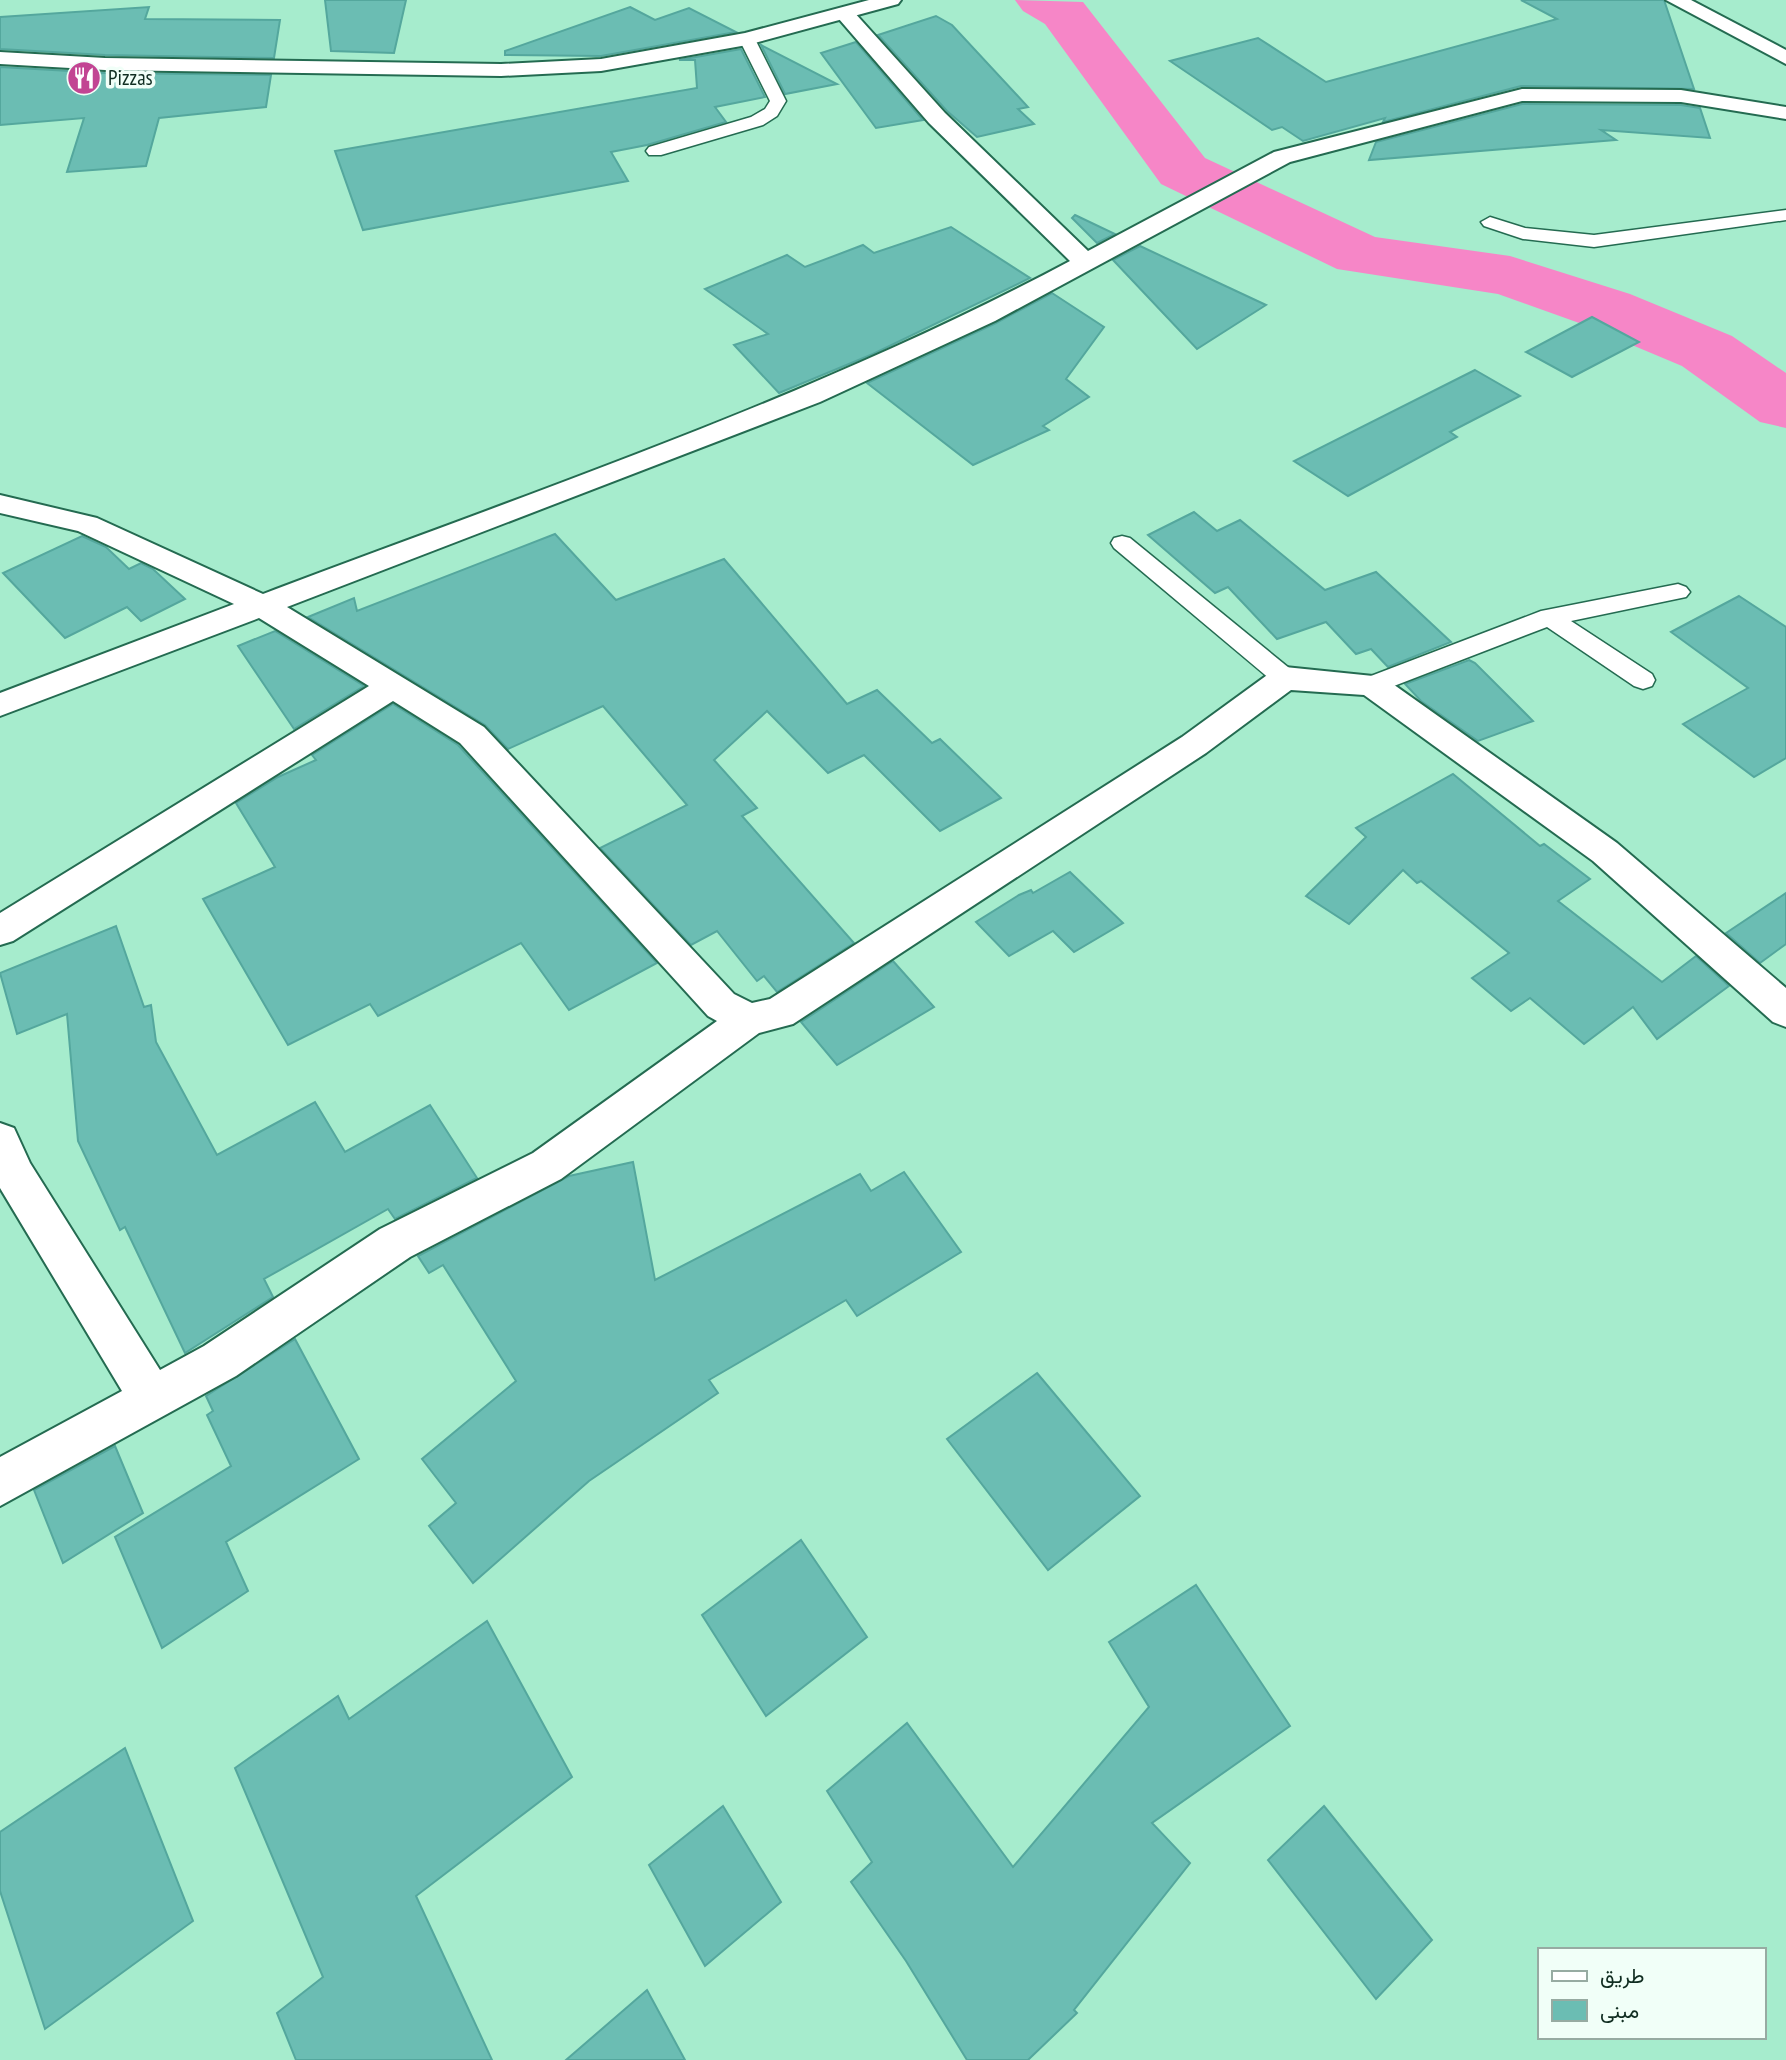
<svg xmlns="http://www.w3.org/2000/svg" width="1786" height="2060" font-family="'PT Sans Narrow',Vazirmatn,sans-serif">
<rect width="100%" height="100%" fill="#a6eccd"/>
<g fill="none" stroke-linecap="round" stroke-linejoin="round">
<polygon fill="#f686c7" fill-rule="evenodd" points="1015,0 1083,2 1205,158 1375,237 1510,256 1630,294 1732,336 1786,373 1786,428 1760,422 1682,366 1582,324 1498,294 1337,269 1161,184 1045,24 1023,11"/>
</g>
<g fill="#6bbdb3" stroke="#54a79d" stroke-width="2">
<polygon points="325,0 406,0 394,53 331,51"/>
<polygon points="1521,0 1664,0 1694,89 1521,86 1383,122 1385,118 1303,141 1282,127 1272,130 1170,61 1258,38 1326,82 1557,19"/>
<polygon points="149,7 145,19 280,20 274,58 105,55 0,49 0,17"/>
<polygon points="630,7 655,20 689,8 736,32 601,56 505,55 505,51"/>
<polygon points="936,16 952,25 1028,107 1018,109 1034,124 977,137 947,111 878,35"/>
<polygon points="856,42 923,120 876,128 821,53"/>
<polygon points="761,45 837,84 785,94"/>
<polygon points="741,49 765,97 715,107 726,122 647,145 611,152 628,181 363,230 335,151 697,88 695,60 679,60"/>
<polygon points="0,67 105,73 271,75 266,107 159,118 146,166 67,172 84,118 0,125"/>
<polygon points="1522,104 1681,105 1700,108 1710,138 1601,130 1616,140 1369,160 1376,142"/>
<polygon points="1075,215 1115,234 1097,243 1072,218"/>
<polygon points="951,227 1030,278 873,354 779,393 734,345 768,334 705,289 787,255 805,267 863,245 874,253"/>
<polygon points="1140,246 1266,305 1197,349 1113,260"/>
<polygon points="1052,293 1104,327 1066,379 1089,397 1043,426 1049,430 973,465 867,383 996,323"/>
<polygon points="1592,317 1639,342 1572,377 1526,352"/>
<polygon points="1475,370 1520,396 1450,432 1457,437 1348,496 1294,461"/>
<polygon points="1194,512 1217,531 1240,520 1325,590 1376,572 1451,642 1388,667 1371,649 1356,654 1326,622 1277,639 1228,587 1215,593 1148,535"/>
<polygon points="555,534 616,600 724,559 847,704 877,690 932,743 940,739 1001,798 940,831 864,755 828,773 767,711 714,760 757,808 742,816 854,943 777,992 764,976 757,981 717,931 691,945 600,848 687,805 603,706 508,749 485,725 308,617 354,598 357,611"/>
<polygon points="82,536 106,547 129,569 141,563 153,569 185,599 141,621 127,607 65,638 3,573"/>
<polygon points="1739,596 1786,627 1786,758 1754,777 1683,724 1748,688 1671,632"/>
<polygon points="275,631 364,686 294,729 238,646"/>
<polygon points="1469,660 1475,663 1533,721 1478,741 1421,701 1405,684"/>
<polygon points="393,704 458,745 657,963 569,1010 521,943 378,1016 370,1004 288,1045 203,899 275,867 236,803 278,777 316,760 312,755"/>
<polygon points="1453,774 1540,846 1544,844 1590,879 1558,901 1662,982 1696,956 1729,986 1657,1039 1633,1007 1584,1044 1530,998 1511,1011 1472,978 1509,953 1421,881 1417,883 1403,870 1349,924 1306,896 1366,837 1356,828"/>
<polygon points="1070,872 1123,923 1074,952 1053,931 1009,956 976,922 1019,895 1031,890 1033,893"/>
<polygon points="1786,893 1786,944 1760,963 1726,933"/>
<polygon points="116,926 144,1007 151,1005 156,1042 217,1155 315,1102 345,1152 430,1105 477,1178 395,1219 388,1209 264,1279 273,1297 185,1353 125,1227 120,1230 78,1141 67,1014 17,1034 0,973"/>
<polygon points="893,961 934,1007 837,1065 801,1022"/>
<polygon points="633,1162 655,1280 860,1174 871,1191 904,1172 961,1252 857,1316 846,1300 709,1380 718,1393 589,1481 473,1583 429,1526 456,1503 422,1459 516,1381 443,1265 429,1273 418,1256 569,1176"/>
<polygon points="295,1339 359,1459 226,1542 248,1591 162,1648 115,1537 231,1466 207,1415 213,1411 206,1396"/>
<polygon points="1037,1373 1140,1496 1048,1570 947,1439"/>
<polygon points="115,1446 143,1513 63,1563 34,1490"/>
<polygon points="801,1540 867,1637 766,1716 702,1615"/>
<polygon points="1196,1585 1290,1726 1152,1823 1190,1863 1074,2010 1077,2013 1028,2060 967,2060 906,1961 851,1882 872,1862 827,1791 907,1723 1013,1867 1149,1707 1109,1642"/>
<polygon points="487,1621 572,1777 416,1896 492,2060 296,2060 277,2013 323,1977 235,1768 338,1696 349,1719"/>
<polygon points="125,1748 193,1921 45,2029 0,1891 0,1832"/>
<polygon points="723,1806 781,1902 705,1966 649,1865"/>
<polygon points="1324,1806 1432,1940 1376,1999 1268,1860"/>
<polygon points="647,1990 685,2060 566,2060"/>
</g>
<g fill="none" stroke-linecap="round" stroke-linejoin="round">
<g stroke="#246b51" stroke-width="3">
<g id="service">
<polygon points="747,34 755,39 786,101 777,116 763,125 661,155 649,155 646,151 649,147 751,117 765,109 770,101 739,39"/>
<polygon points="1786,210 1786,220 1594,247 1523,239 1484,226 1481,222 1490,217 1525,228 1594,235"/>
<polygon points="1122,536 1130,538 1294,672 1297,678 1294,684 1285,687 1276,684 1114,548 1111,543 1114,538"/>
<polygon points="1678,584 1686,587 1690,592 1686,597 1571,621 1652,674 1655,680 1652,686 1643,689 1634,686 1547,627 1381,691 1372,694 1363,691 1360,685 1363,679 1541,611"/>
</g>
</g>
<g stroke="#246b51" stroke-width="4">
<g id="minor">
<polygon points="1666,0 1691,0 1786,50 1786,64"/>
<path d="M846,9L853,11L945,113L1088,251L1274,152L1522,89L1681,90L1786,107V119L1681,102L1522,101L1290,162L995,321L820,402L287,607L484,727L734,994L752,1003L770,999L1182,737L1274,670L1285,667L1383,677L1617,843L1786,988V1027L1773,1022L1593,861L1364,695L1291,690L1206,753L793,1024L759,1033L561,1179L410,1257L236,1376L0,1506V1457L122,1391L0,1188V1123L14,1128L30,1163L160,1370L204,1346L380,1229L533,1153L717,1021L708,1016L460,743L393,701L13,941L0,945V913L369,686L259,618L0,716V693L234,604L78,531L0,513V495L97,518L263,594C535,491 813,398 1070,261L929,123L839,19L836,15L839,11Z"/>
</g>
</g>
<g stroke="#246b51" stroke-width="4">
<polygon id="primary" points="869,0 901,0 898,4 747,45 601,71 501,76 105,70 0,64 0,52 105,58 501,64 601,59 745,33"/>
</g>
<use href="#service" fill="#fff" fill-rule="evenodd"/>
<use href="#minor" fill="#fff" fill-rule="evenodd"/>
<use href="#primary" fill="#fff" fill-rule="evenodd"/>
</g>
<defs>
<g id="restaurant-disc" transform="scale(1.75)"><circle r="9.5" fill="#c24593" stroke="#f1fff8"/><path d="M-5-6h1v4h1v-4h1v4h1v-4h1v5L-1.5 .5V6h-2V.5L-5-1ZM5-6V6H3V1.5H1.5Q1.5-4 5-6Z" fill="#fff"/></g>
</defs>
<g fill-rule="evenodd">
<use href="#restaurant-disc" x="84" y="78"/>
</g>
<g text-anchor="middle" stroke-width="7" stroke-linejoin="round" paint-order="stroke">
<g font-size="21" fill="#102d21" stroke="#f1fff8" text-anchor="start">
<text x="108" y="85">Pizzas</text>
</g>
</g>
<rect x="1538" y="1948" width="228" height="91" fill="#f1fff8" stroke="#97aba2" stroke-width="2"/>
<rect x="1552" y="1971" width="35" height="10" fill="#ffffff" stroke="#97aba2" stroke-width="2"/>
<text x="1600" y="1983" font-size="21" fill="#102d21">طريق</text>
<rect x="1552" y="2000" width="35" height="21" fill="#6bbdb3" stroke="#97aba2" stroke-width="2"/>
<text x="1600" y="2018" font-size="21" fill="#102d21">مبنى</text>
</svg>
